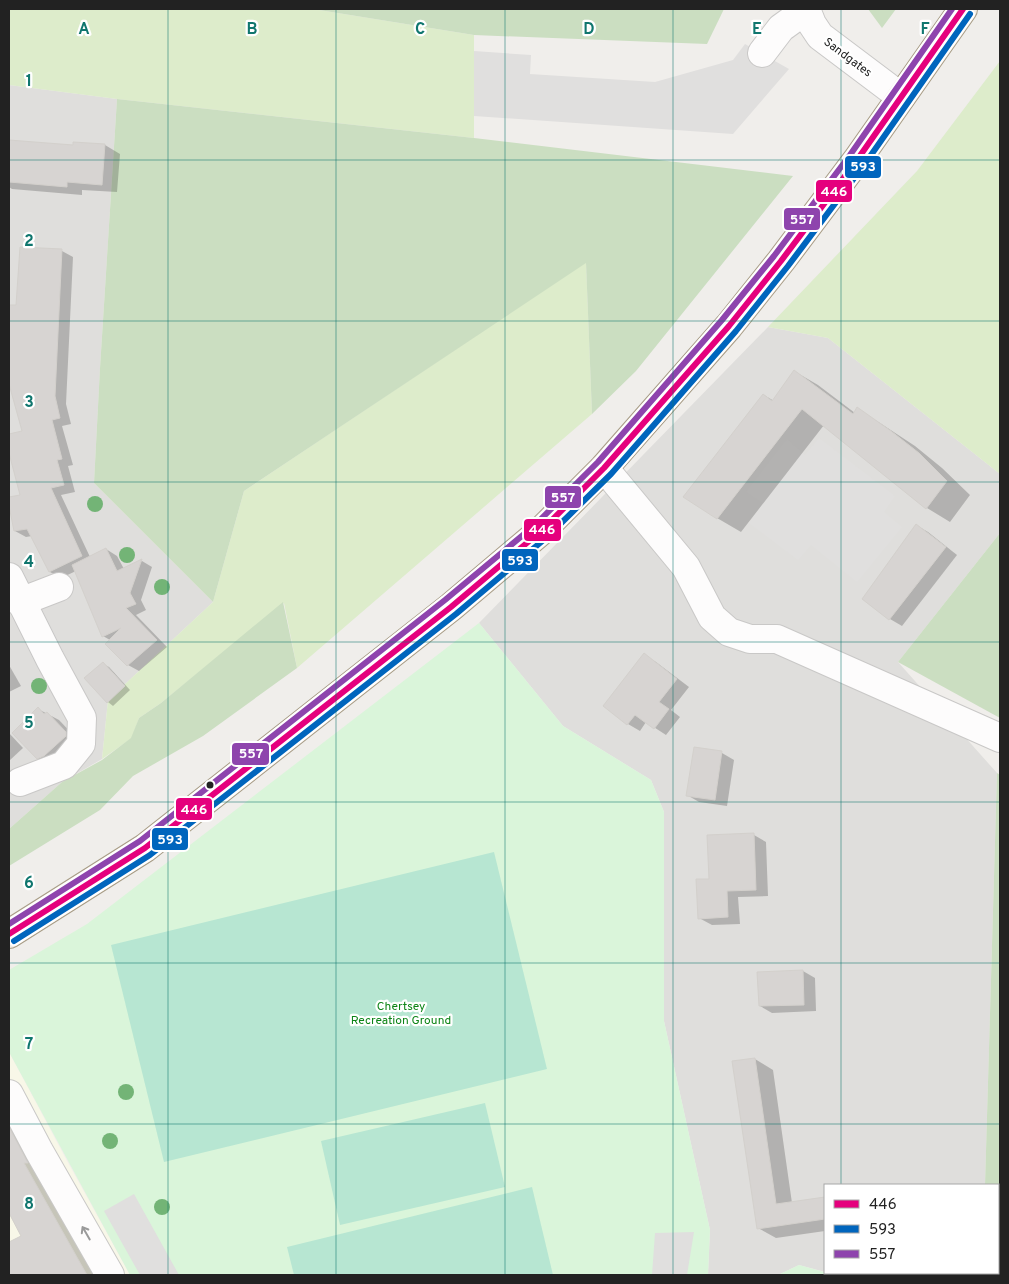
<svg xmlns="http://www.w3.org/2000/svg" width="1009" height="1284" font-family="Overpass,sans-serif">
<rect width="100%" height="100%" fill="#f0eeeb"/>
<g fill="#dfdedc">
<polygon points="9,85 117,99 100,368 94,483 213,602 108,700 102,759 62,782 9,829"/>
<polygon points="768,327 828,338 1000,474 1000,533 898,662 997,773 985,1185 825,1185 825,1272 799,1265 778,1275 708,1275 710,1230 664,1021 664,812 651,780 563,726 479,623"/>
<polygon points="826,1273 983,1273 983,1275 835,1275"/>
</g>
<polygon fill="#f8f7e8" points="9,1052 66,1159 130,1275 9,1275"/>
<g fill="#ddeccb">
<polygon points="9,9 313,9 474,35 474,138 117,99 9,85"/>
<polygon points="1000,61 1000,474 828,338 768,327 917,171"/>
<polygon points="586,262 592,414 297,668 284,603 161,703 139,718 132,738 102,759 108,700 213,602 244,491"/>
</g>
<g fill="#cbdec1">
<polygon points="313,9 724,9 707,44 474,35"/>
<polygon points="868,9 896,9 882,28"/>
<polygon points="117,99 474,138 793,176 636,371 592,414 586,263 244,491 213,602 94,483 100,368"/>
<polygon points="1000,533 1000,718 898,662"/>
<polygon points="283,602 297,668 203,736 133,776 100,810 9,866 9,829 62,782 102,760 131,738 139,718 161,703"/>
<polygon points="997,773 1000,775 1000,1275 983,1275 983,1273 998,1273 998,1185 985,1185"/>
</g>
<g fill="#daf5da">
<polygon points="479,623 563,726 651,780 664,812 664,1021 710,1230 708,1275 130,1275 9,1052 9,970 87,924"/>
<polygon points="799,1265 835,1275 778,1275"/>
</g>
<g fill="#b7e6d2">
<polygon points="494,852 547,1069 164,1162 111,945"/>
<polygon points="485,1103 505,1187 340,1225 321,1141"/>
<polygon points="532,1187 553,1275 294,1275 287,1247"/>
</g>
<g fill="#e0dfde">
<polygon points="745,44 789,69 733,134 474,116 474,51 531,55 530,74 655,82 733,60"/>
<polygon points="819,438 895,496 884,512 902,527 857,582 811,545 798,560 749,523 763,503 746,492 787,439 805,455"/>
<polygon points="134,1194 179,1275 140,1275 104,1211"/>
<polygon points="694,1232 687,1275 652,1275 655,1233"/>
</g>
<g fill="#0003">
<polygon points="9,141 74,146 105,145 120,154 117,192 82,190 82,195 12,189 9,187"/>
<polygon points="62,251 73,257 66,404 71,424 62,426 73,465 68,466 75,492 61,495 90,557 106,549 117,556 124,569 142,561 152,567 141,600 146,610 136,615 167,647 139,671 128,665 110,640 103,636 76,571 61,578 50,572 32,536 26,537 15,531 9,499 9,498 21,496 9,448 9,435 23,432 9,379 9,306 18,306"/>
<polygon points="794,371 818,385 855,413 857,409 880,423 915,446 942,468 970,495 950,522 927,508 824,425 741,532 717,518 764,395 774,401"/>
<polygon points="916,525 928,532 957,555 902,626 890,619 863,599"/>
<polygon points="644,655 656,662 689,687 671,710 680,717 666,735 646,722 640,731 628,724"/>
<polygon points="103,664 109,667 130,690 113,706 108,702 85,678"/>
<polygon points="9,665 21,686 9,692"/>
<polygon points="38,709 59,720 78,740 50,765 37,758"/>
<polygon points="9,733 23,748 9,761"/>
<polygon points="722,753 734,760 727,806 699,802 687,795"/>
<polygon points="754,835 766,842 768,896 738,897 740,924 712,925 699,918 710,880"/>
<polygon points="803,971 815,978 816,1011 772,1013 760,1006"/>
<polygon points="755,1059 773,1070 792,1203 825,1198 825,1231 776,1238 758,1228"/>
<polygon points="9,1095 97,1275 9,1275 9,1244 23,1236 9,1210"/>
</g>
<g fill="#d7d4d2" stroke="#d3d0cc">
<polygon points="9,140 73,145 73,142 105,144 102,185 67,182 67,187 9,182"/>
<polygon points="20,247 62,249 55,396 60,418 52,420 62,459 57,460 64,485 51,488 82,556 49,572 27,529 14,531 9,506 9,497 20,495 9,453 9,434 22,431 9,384 9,305 16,305"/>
<polygon points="794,370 853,414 857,407 891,431 919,453 947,481 926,509 802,409 717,519 683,497 763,394 772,401"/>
<polygon points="916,524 946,547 889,620 862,599"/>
<polygon points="106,548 117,571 142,559 130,593 136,604 126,608 157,640 127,666 105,644 121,628 102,637 72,565"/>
<polygon points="644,653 677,679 659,702 669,709 654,729 635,715 627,725 603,706"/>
<polygon points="103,662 125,686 107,703 84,678"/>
<polygon points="38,707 44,714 47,712 66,732 66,736 44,756 37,759 12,733"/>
<polygon points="694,747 722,751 715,800 686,796"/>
<polygon points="754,833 756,890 727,891 728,917 698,919 696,879 709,879 707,835"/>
<polygon points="803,970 804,1005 759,1006 757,972"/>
<polygon points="755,1058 776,1204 825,1197 825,1219 757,1229 732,1061"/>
<polygon points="9,1127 28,1163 24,1163 87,1275 9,1275 9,1242 21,1236 9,1213"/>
</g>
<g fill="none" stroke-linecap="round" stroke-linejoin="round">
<g stroke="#c9c8c7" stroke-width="30">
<g id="minor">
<polyline points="806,9 812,24 820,36 901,97"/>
<polyline points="762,53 781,28 806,10"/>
<polyline points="604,468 686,567 712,617 729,632 750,639 777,639 1000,738"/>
<polyline points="9,577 50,659 82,718 81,744 64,765 20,782"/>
<polyline points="20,602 59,587"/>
<polyline points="9,1094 39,1151 110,1275"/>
</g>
</g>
<g stroke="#a79c86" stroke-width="30">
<polyline id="major" points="9,934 145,848 451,607 541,531 604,468 729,326 781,261 857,160 963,9"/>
</g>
<use href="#minor" stroke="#fdfcfc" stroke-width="28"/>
<use href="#major" stroke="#f3ede7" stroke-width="28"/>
<g stroke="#fff" stroke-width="10">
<polyline id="bus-1" points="9,934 145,848 451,607 541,531 604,468 729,326 781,261 857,160 963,9"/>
</g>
<g stroke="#fff" stroke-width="10">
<polyline id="bus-2" points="14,941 150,855 456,614 547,537 611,474 736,331 788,266 864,165 970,14"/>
</g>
<g stroke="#fff" stroke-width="10">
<polyline id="bus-3" points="9,924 140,841 445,600 535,525 598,462 722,320 774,256 850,155 952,9"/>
</g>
<use href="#bus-1" stroke="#e5007d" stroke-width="6"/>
<use href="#bus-2" stroke="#0065bd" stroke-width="6"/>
<use href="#bus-3" stroke="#8e44ad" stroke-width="6"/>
</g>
<g fill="#73b476">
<circle cx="95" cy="504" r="8"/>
<circle cx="127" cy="555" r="8"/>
<circle cx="162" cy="587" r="8"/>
<circle cx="39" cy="686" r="8"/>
<circle cx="126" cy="1092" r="8"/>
<circle cx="110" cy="1141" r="8"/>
<circle cx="162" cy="1207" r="8"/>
</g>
<defs><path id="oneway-shaft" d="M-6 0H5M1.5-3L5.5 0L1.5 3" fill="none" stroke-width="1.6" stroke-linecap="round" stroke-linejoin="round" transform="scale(1.25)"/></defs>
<use stroke="#9a9a9a" href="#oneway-shaft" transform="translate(86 1233) rotate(-120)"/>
<path fill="none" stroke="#0f766e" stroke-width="1" stroke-opacity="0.55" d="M168,9V1275M336,9V1275M505,9V1275M673,9V1275M841,9V1185M9,160H1000M9,321H1000M9,482H1000M9,642H1000M9,802H1000M9,963H1000M9,1124H1000M841,1273V1275"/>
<circle fill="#222" stroke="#fff" stroke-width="2" cx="210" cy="785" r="4.5"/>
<g text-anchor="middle" stroke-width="4.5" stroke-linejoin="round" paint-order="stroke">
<g font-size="12" fill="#222" stroke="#fff">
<text transform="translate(848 57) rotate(37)" y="4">Sandgates</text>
</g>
<g font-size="12" fill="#0c8416" stroke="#fff">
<text x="401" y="1010">Chertsey<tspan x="401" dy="14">Recreation Ground</tspan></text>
</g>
</g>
<g font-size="16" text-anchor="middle" font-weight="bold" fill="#0f766e" stroke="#fff" stroke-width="4.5" stroke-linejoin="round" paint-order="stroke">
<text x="84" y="34">A</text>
<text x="252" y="34">B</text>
<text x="420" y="34">C</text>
<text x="589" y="34">D</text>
<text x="757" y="34">E</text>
<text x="925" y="34">F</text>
<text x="29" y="86">1</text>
<text x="29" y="246">2</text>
<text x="29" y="407">3</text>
<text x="29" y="567">4</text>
<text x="29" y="728">5</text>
<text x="29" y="888">6</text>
<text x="29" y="1049">7</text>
<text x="29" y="1209">8</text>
</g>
<g stroke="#fff" stroke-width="2">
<rect x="844" y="155" width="38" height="24" rx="5" fill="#0065bd"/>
<rect x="815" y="179" width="38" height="24" rx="5" fill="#e5007d"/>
<rect x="783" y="207" width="38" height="24" rx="5" fill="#8e44ad"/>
<rect x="544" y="485" width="38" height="24" rx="5" fill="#8e44ad"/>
<rect x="523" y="518" width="39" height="24" rx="5" fill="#e5007d"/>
<rect x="501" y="548" width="38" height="24" rx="5" fill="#0065bd"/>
<rect x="231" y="742" width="39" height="24" rx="5" fill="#8e44ad"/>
<rect x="175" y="797" width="38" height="24" rx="5" fill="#e5007d"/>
<rect x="151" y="827" width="38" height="24" rx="5" fill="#0065bd"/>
</g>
<g font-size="14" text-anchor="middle" font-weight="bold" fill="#fff">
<text x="863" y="171">593</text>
<text x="834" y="196">446</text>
<text x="802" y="224">557</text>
<text x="563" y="502">557</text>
<text x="542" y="534">446</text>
<text x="520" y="565">593</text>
<text x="251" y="758">557</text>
<text x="194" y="814">446</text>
<text x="170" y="844">593</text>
</g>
<rect width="1009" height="1284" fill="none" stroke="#222222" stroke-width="20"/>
<rect x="824" y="1184" width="175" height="90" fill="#ffffff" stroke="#a7a7a7"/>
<rect x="834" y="1200" width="25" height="8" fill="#e5007d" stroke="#a7a7a7"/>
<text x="869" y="1209" font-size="15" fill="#222222">446</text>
<rect x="834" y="1225" width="25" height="8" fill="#0065bd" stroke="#a7a7a7"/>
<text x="869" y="1234" font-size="15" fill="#222222">593</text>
<rect x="834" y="1250" width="25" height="8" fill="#8e44ad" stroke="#a7a7a7"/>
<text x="869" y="1259" font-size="15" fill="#222222">557</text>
</svg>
